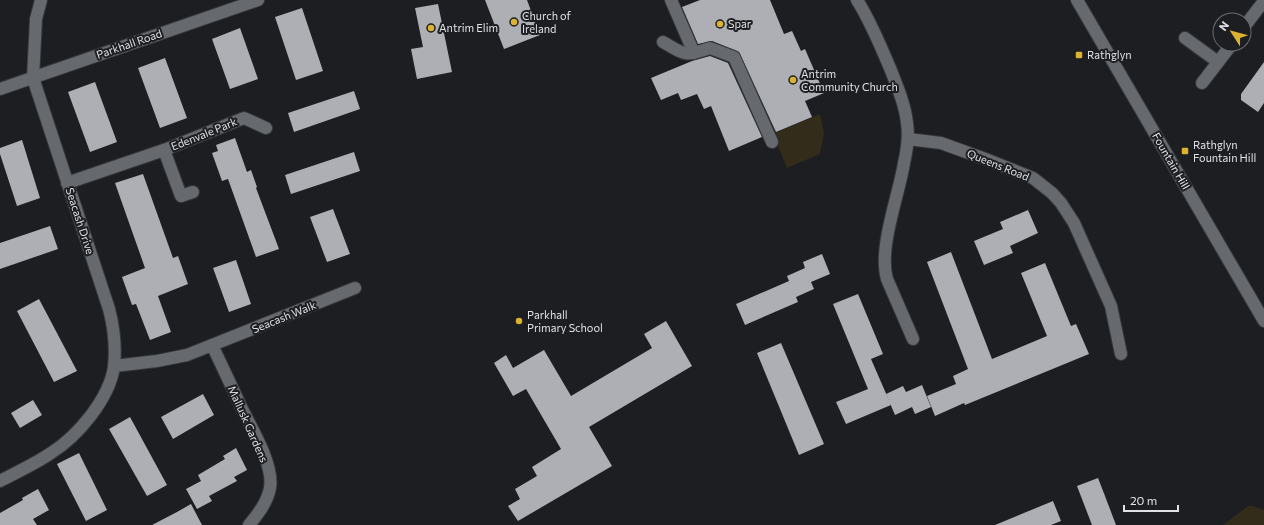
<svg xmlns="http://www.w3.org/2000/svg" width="1264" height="525" font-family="Commissioner,sans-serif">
<rect width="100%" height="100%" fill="#1c1e21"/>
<g fill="#332c1a">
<polygon points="820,114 824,133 820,154 787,168 773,134"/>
<polygon points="1248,506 1253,506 1264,510 1264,525 1223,525"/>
</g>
<g fill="#adafb4">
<polygon points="485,0 527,0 540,35 504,49"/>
<polygon points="700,0 770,0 784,34 792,31 801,51 805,49 824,93 805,101 812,117 776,132 739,52 712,41 698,44 682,7"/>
<polygon points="438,4 452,72 417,79 411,49 423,47 415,8"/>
<polygon points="302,8 323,71 296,80 275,17"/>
<polygon points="240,28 258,79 230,89 212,39"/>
<polygon points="710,56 728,63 762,137 729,151 711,106 704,109 697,94 681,100 678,93 661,100 651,78 692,61"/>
<polygon points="165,58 187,118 160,128 138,68"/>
<polygon points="1264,62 1264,103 1258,112 1241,100 1241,94"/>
<polygon points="95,82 117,142 90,152 68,92"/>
<polygon points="354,91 360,109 294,132 288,113"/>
<polygon points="235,138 247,172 251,170 257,187 256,188 279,249 256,257 228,179 222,181 212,153 218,151 216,145"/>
<polygon points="22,140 40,198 17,206 0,154 0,148"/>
<polygon points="354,152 360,171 291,194 285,175"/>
<polygon points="143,174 173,258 178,256 188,284 158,296 171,332 150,340 136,304 132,305 122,277 145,268 115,183"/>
<polygon points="333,209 350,254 327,262 310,217"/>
<polygon points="1028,210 1038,233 1010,246 1013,253 984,265 974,241 1003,229 1000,222"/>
<polygon points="50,226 58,249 0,269 0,243"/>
<polygon points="951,252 992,359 1047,336 1021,273 1045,263 1071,326 1076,324 1089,354 965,405 964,403 935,416 927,396 956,384 953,376 968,369 927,262"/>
<polygon points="822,254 830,274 811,282 814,289 796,297 798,302 745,325 736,304 789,281 787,276 805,268 803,262"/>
<polygon points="236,260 251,304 229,312 213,268"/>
<polygon points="858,294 883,354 871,359 891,405 846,424 836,402 868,389 833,304"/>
<polygon points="39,299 77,371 54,382 17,311"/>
<polygon points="666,321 692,366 589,427 612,466 518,521 508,506 520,499 515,489 537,476 532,467 561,449 526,389 513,396 494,363 506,355 513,368 544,350 571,396 652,348 644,334"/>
<polygon points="781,343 824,444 799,455 757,353"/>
<polygon points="922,385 931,407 915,414 912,407 895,415 886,394 903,386 906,392"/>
<polygon points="203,394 214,415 173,439 161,417"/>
<polygon points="33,400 42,415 20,428 11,413"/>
<polygon points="130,417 167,485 147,496 109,429"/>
<polygon points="236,448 247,470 234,477 237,481 209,496 212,501 197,509 186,489 201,481 198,475 225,459 223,456"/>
<polygon points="79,453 107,510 86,521 57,464"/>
<polygon points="1098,478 1105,496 1116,525 1092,525 1077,486"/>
<polygon points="38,489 49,510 33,519 37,525 0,525 0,513 23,500 22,498"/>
<polygon points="1053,501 1061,521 1051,525 995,525"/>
<polygon points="191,504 202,525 152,525 177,512"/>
</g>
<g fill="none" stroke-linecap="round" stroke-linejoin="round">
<g stroke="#37383b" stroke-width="14">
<g id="pedestrian">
<polyline points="671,0 694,53"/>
<path d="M663,42C686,55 684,57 710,48L734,57L772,142"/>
</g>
</g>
<g stroke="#37383b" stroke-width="14">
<g id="minor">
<path d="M857,0C871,22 880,45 890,68C897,86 905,104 907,123C909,136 907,150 904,163C899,195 878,248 887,279L913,339"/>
<polyline points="1244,27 1264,1"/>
<polyline points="1185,38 1218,62"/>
<polyline points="1202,83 1232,44"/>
<polyline points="0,89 258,0"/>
<polyline points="908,139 941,143 988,160 1033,178 1052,193 1061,203 1074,223 1111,306 1121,354"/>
<polyline points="164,150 181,196 193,192"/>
<polyline points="67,183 164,150 244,118 266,128"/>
<path d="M212,345C222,366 232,387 242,409C252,429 274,465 270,488C267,503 258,514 249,525"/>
<polyline points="114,366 157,361 187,355 355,288"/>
<path d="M0,481C17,472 35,464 51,453C78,436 109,399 114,367C116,347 114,328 109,309L33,78L36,19L41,0"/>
</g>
</g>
<g stroke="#37383b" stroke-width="14">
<polyline id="tertiary" points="1077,0 1264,321"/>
</g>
<use href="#pedestrian" stroke="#66696d" stroke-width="12"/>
<use href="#minor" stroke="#66696d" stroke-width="12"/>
<use href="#tertiary" stroke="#66696d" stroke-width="12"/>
</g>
<g fill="#ddb233" stroke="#1c1e21" stroke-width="1.5">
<circle cx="514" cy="22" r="4"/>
<circle cx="720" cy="24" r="4"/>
<circle cx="431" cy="28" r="4"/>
<rect x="1075" y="51" width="8" height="8" rx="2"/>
<circle cx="793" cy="80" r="4"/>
<rect x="1181" y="147" width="8" height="8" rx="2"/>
<circle cx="519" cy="321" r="4"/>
</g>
<g text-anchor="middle" stroke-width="4" stroke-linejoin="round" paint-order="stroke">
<g font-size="11" fill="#e1e2e5" stroke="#1c1e21" text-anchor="start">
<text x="522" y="20">Church of<tspan x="522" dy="13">Ireland</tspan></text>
<text x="728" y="28">Spar</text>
<text x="439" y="32">Antrim Elim</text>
<text x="1087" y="59">Rathglyn</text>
<text x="801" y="78">Antrim<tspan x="801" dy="13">Community Church</tspan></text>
<text x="1193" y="149">Rathglyn<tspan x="1193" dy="13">Fountain Hill</tspan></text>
<text x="527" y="319">Parkhall<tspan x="527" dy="13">Primary School</tspan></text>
</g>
<g font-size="11" fill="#e1e2e5" stroke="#1c1e21">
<text transform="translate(129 44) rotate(-19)" y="4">Parkhall Road</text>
<text transform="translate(204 134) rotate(-22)" y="4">Edenvale Park</text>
<text transform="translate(1171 161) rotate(60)" y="4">Fountain Hill</text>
<text transform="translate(998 165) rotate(22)" y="4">Queens Road</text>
<text transform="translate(80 221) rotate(72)" y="4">Seacash Drive</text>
<text transform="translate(284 317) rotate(-22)" y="4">Seacash Walk</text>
<text transform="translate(248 424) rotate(66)" y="4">Mallusk Gardens</text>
</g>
</g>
<g transform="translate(1232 32) rotate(306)"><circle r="19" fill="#1c1e21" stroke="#6b6c6f"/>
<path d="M0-3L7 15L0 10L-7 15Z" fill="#ddb233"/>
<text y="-6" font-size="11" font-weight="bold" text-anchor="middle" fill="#e1e2e5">N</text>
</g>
<path d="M1124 505v6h54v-6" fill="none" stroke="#e1e2e5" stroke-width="2"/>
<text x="1130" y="505" font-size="12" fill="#e1e2e5" stroke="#1c1e21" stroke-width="3" paint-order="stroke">20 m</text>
</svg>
